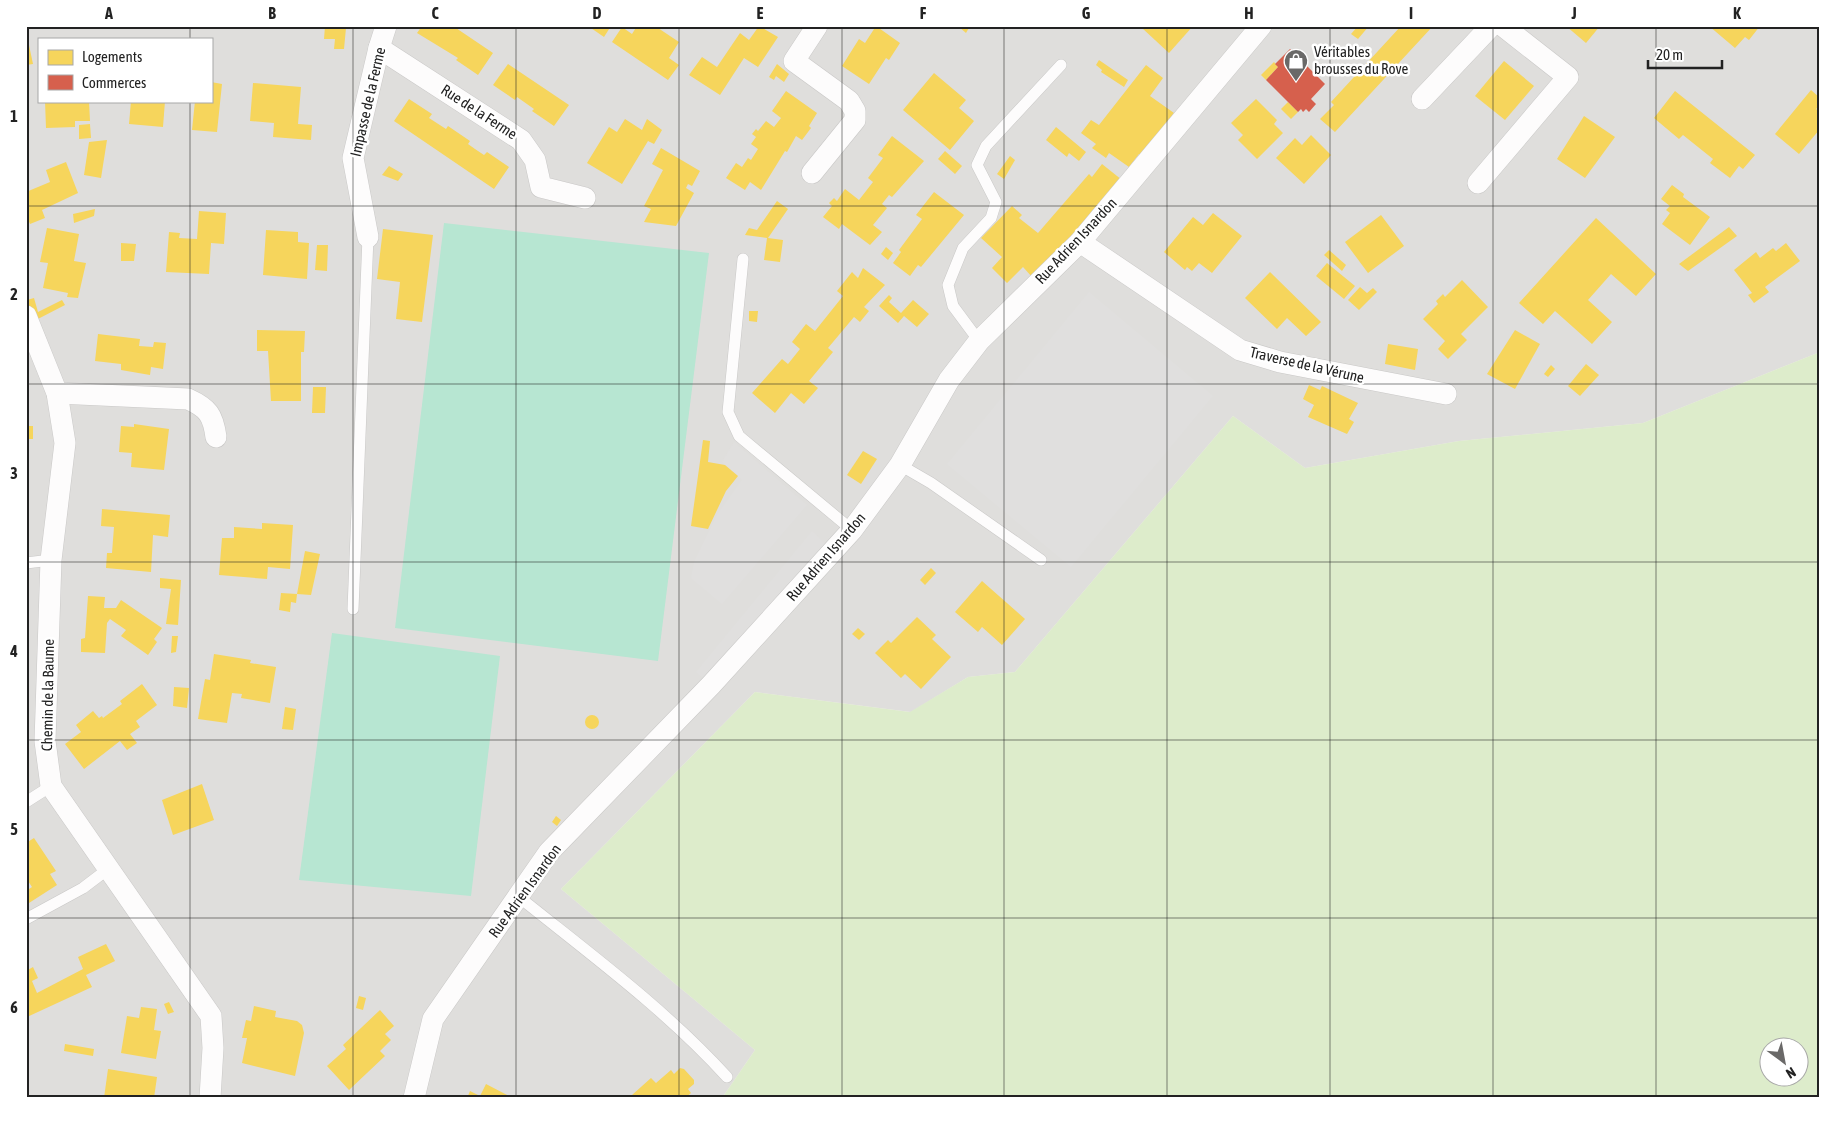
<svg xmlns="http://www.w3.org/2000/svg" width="1846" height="1124" font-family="'Asap Condensed',sans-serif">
<rect width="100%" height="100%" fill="#f0eeeb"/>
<path fill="#dfdedc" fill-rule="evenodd" d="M26,26H1820V352L1643,423L1459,441L1305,468L1233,416L1015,672L968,677L911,712L755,692L561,889L755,1050L722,1098H26ZM39,39H211V101H39Z"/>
<path fill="#ddeccb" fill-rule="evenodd" d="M1820,352V1098H722L755,1050L561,889L755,692L910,712L968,677L1015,672L1233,416L1305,468L1459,441L1643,423ZM1768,1046H1798V1076H1768Z"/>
<g fill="#b7e6d2">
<polygon points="444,223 709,253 658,661 395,628"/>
<polygon points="332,633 500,656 471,896 299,880"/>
</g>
<g fill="#e0dfde">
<polygon points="1089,292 1213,396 1071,567 947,464"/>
<polygon points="734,442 807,505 722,604 691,578 694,562 717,515 742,480 722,462"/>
<polygon points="812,531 833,551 711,685 696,672"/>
</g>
<g fill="#f6d55c">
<polygon points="325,26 346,28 344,49 334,49 335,39 324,39"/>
<polygon points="422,26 453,26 493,53 478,75 456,60 458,58 417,33"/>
<polygon points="588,26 611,26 604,37"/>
<polygon points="637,26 655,26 679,42 669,58 679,65 668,80 612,42 622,27 632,34"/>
<polygon points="759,26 778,37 758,67 744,58 720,95 689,75 702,57 717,67 740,33 749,40"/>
<polygon points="876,26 900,43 889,60 886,58 869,84 842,66 859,39 865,43"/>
<polygon points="958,26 970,26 966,33"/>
<polygon points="1143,26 1193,26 1169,53 1142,28"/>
<polygon points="1358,26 1369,26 1358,39 1351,34"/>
<polygon points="1401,26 1433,26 1335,132 1320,119 1334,105 1331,102"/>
<polygon points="1566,26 1600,26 1586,43"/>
<polygon points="1709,26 1760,26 1749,40 1745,37 1735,48"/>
<polygon points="26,31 33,64 26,65"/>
<polygon points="1099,60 1128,80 1124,87 1101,72 1102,70 1096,65"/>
<polygon points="1504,61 1534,86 1505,120 1475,96"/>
<polygon points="1274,62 1278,67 1266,80 1261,75"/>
<polygon points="508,64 569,105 554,126 532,111 534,109 517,97 515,100 493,85"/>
<polygon points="777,64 789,74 784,82 776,76 774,80 769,77"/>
<polygon points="1146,65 1163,78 1150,96 1174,113 1141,155 1139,154 1129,167 1109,153 1106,158 1092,148 1096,144 1081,133 1091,120 1099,125"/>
<polygon points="934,73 966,100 959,108 974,121 950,150 903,110"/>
<polygon points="211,82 222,84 217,132 192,130 195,101 211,101"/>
<polygon points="253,83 301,87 298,124 312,125 311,140 273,137 274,123 250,121"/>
<polygon points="1811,90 1820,98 1820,105 1816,109 1820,112 1820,129 1799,154 1775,134"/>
<polygon points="786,91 817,113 809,126 811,128 802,140 796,136 787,152 785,151 761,190 750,182 745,190 726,178 736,163 742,167 748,158 751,160 758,149 751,144 756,137 752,134 756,129 758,131 766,121 774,127 781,118 772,111"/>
<polygon points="1675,91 1755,155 1743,169 1739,166 1730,178 1710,163 1713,159 1683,135 1679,139 1654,118"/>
<polygon points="409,99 432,114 429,118 446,129 448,126 470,141 468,144 475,149 484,155 487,152 509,167 494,189 394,121"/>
<polygon points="1256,99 1277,120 1274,124 1283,133 1257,159 1238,140 1243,135 1231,123"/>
<polygon points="45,101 89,101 90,121 75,121 75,127 46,128"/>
<polygon points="131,101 165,101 163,127 129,124"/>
<polygon points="1288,102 1298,112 1291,119 1281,109"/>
<polygon points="1584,116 1615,137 1585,178 1557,159"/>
<polygon points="625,119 642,130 647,119 662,130 654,144 648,141 622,184 587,163 609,127 617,132"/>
<polygon points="90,124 91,138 79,139 79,125"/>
<polygon points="1056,127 1086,152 1079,161 1069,153 1067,157 1046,140"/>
<polygon points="1311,135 1331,155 1304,184 1276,158 1295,138 1302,145"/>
<polygon points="892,136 924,161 892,197 889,195 882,204 887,208 873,225 882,232 870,245 842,224 839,229 823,217 832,206 829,203 834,198 837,201 845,189 859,200 873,182 868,178 883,158 878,155"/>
<polygon points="107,140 101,178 84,175 89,142"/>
<polygon points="661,148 700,171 692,186 688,184 686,188 694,193 676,226 644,222 651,209 644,206 663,170 652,164"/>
<polygon points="945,151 962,166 955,174 938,159"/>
<polygon points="1010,156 1015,160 1004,179 997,174"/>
<polygon points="66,162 78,193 42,210 45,218 30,224 26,215 26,192 50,182 46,170"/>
<polygon points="1102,164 1122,180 1043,268 1032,277 1023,267 1007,283 992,268 1002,257 981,238 1012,206 1022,215 1019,218 1038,233 1089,174 1092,177"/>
<polygon points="389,166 403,174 398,181 382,175"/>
<polygon points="1672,185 1684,194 1683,197 1710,217 1690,245 1662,224 1670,213 1666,210 1670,206 1661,199"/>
<polygon points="934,192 964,215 921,267 918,265 910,276 893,263 901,252 899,250 922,219 916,215"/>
<polygon points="777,201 788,209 768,238 783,240 780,262 764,260 767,238 745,235 749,228 757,230"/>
<polygon points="95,209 94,216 74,223 73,214"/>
<polygon points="199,211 226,213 224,244 211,243 209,274 166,272 169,232 180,233 179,238 197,239"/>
<polygon points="1213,213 1242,236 1212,273 1199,263 1192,271 1187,267 1185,270 1164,252 1193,217 1203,225"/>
<polygon points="1381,215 1404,246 1368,273 1345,242"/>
<polygon points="1596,218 1656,274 1636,296 1611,274 1588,300 1612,322 1592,344 1555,311 1543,324 1519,303"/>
<polygon points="1729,227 1737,236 1688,271 1679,264"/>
<polygon points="47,228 79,234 74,261 86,263 78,298 67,297 68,293 43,288 48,263 40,262"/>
<polygon points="383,229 433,235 422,322 396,319 400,282 377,279"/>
<polygon points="266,230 298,232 298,242 309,243 307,279 263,275"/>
<polygon points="121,243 136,244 134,261 121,261"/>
<polygon points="1786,243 1800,261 1765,287 1769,292 1754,303 1748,295 1752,293 1734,270 1756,252 1760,258 1773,248 1776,251"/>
<polygon points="317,245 328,245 327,271 315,270"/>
<polygon points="886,247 893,253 888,260 881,254"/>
<polygon points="1329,250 1346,265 1342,271 1324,255"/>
<polygon points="1327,263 1355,286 1344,299 1316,276"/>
<polygon points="863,268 885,285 864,307 869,311 860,322 854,317 828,348 833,352 809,381 818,388 804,404 791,393 775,413 752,393 782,359 788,364 800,349 792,342 806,324 815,331 843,296 837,291 852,272 858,278"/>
<polygon points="1270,272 1321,322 1306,336 1287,318 1277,329 1245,298"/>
<polygon points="1462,280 1488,307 1461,334 1467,340 1448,359 1438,349 1445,341 1423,319 1438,304 1436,301 1443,294 1445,297"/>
<polygon points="1360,287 1367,293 1373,288 1377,292 1359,310 1348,300"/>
<polygon points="889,295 892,298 889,302 901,313 913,300 929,314 917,327 904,316 898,323 879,306"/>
<polygon points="34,298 38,312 62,300 65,305 34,321 27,300"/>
<polygon points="749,311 758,311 757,322 749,321"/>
<polygon points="257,330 305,331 304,352 301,352 301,401 271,401 268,351 257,351"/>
<polygon points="1515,330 1540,344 1515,389 1487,374"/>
<polygon points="98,334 140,339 139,346 153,347 154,342 166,343 163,369 151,367 150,375 121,370 121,364 95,361"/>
<polygon points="1388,344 1418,349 1415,370 1385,364"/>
<polygon points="1586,364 1599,375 1580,396 1568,386"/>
<polygon points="1551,365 1555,369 1548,377 1544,374"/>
<polygon points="1309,385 1320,390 1322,386 1358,403 1349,419 1354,422 1347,434 1308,417 1314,405 1303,399"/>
<polygon points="313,387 326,387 325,413 312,413"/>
<polygon points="134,424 169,429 164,470 131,467 132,453 119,452 121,426 134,427"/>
<rect x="26" y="426" width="7" height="13"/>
<polygon points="703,440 710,441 708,462 725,465 738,476 726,491 708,529 691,526"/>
<polygon points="863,451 877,459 861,484 847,475"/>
<polygon points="102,509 170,515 168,537 153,535 151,572 106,568 107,553 112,553 114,527 101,526"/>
<polygon points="262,523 293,525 290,569 268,567 267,579 219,575 222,538 234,538 234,527 262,529"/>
<polygon points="305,551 320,554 311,595 297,594"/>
<polygon points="931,568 936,573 925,585 920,580"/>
<polygon points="160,578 181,580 178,625 166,624 171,589 160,588"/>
<polygon points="982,581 1025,619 1002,645 982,627 978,632 955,612"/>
<polygon points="281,593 297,594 296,603 291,602 290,612 279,610"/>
<polygon points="88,596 105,597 104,608 116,608 121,600 162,628 154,639 157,642 148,655 121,636 126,630 110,619 107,623 105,653 81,652 81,639 85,638"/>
<polygon points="917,617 936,635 932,639 951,657 921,689 905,674 901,678 875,653 888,640 891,643"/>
<polygon points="858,628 865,634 859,640 852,634"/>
<polygon points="172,636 178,636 176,652 171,653"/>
<polygon points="214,654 251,660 250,663 276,667 270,703 241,698 242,694 232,693 227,723 198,719 205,679 210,680"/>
<polygon points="142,684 157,705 136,721 140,727 130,734 137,743 127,750 120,741 84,769 65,744 81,732 76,725 93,711 99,718 102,716 103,718 122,704 120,701"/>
<polygon points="174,687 189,688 187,708 173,706"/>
<polygon points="285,707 296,709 293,730 282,729"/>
<circle cx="592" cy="722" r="7"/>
<polygon points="202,784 214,820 173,835 162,800"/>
<polygon points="556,816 561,820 557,826 552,822"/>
<polygon points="34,838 56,871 50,874 57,885 29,903 26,899 26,891 32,887 26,878 26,843"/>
<polygon points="106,944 115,961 86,975 92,987 27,1017 26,971 33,967 38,978 32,981 37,993 83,969 78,957"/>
<polygon points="359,996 366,998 363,1010 356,1008"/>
<polygon points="169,1002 174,1012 168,1014 164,1004"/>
<polygon points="254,1006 276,1011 275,1017 297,1021 302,1025 304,1033 295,1076 242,1063 247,1038 242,1038 246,1020 251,1021"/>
<polygon points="141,1007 157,1009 154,1030 161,1031 156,1059 121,1053 127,1016 139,1018"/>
<polygon points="380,1010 394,1026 385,1034 391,1040 380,1051 385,1056 349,1090 327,1066 346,1049 343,1045"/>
<polygon points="65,1044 94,1049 93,1056 64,1051"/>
<polygon points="680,1068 684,1069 694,1080 694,1084 688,1089 691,1093 685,1098 634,1098 632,1095 651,1078 656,1083 671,1070 674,1074"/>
<polygon points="108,1069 157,1077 154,1098 104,1098"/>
<polygon points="486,1084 513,1098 467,1098 470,1091 480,1096"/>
</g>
<polygon fill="#d6604d" points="1290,49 1325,84 1311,99 1316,104 1309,112 1306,109 1303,112 1301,109 1298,112 1266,80 1278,67 1275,64"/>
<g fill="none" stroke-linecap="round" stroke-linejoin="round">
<g stroke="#c9c8c7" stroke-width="12">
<g id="service">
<polyline points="743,259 728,412 739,436 852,530"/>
<polyline points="979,341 953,306 948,285 963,248 991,218 996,202 977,165 986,146 1061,65"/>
<polyline points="900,465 931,483 1041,560"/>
<polyline points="26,563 51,560"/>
<polyline points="353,609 368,237"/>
<polyline points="26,802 51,786"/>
<path d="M519,897C590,954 665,1009 727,1077"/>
<polyline points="26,919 83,888 108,869"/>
</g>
</g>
<g stroke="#c9c8c7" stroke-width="22">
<g id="minor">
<polyline points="379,48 521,140 535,160 541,187 585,198"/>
<polyline points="1422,99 1491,26"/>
<polyline points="812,173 855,120 855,111 849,101 794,61 817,26"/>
<polyline points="1478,183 1568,77 1503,26"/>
<polyline points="368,237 353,158 379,48 386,26"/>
<polyline points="1080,242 1240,350 1280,362 1446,394"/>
<polyline points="26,316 57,393 65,443 51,560 45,741 51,786 211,1016 213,1048 210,1098"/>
<path d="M57,393L188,399C208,408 213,415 216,437"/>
<polyline points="414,1098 433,1019 549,852 711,685 852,530 900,465 949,380 979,341 1080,242 1261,26"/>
</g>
</g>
<use href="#service" stroke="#fdfcfc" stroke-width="11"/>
<use href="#minor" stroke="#fdfcfc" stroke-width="21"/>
</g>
<path fill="none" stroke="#222" stroke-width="1" stroke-opacity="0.55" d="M190,26V39M353,26V1098M516,26V1098M679,26V1098M842,26V1098M1004,26V1098M1167,26V1098M1330,26V1098M1493,26V1098M1656,26V1098M190,101V1098M26,206H1820M26,384H1820M26,562H1820M26,740H1820M26,918H1820"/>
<defs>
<g id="shop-pin" transform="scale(1.25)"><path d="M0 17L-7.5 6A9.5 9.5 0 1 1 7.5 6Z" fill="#6a6968" stroke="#fff"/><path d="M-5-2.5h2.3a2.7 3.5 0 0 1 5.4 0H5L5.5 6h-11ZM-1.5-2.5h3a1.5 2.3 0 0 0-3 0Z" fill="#fff"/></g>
</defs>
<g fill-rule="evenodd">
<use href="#shop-pin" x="1296" y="61"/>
</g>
<g text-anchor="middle" stroke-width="5" stroke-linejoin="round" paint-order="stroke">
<g font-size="15" fill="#222" stroke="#fff" text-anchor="start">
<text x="1314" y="57">Véritables<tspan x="1314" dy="17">brousses du Rove</tspan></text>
</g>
<g font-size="15" fill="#222" stroke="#fff">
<text transform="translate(368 102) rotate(-77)" y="5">Impasse de la Ferme</text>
<text transform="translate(479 112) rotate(33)" y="5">Rue de la Ferme</text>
<text transform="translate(1076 241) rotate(-47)" y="5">Rue Adrien Isnardon</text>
<text transform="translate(1307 365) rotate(13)" y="5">Traverse de la Vérune</text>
<text transform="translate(826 557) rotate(-49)" y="5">Rue Adrien Isnardon</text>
<text transform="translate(48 695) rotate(-89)" y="5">Chemin de la Baume</text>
<text transform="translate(525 891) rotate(-54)" y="5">Rue Adrien Isnardon</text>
</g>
</g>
<rect width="1846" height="1124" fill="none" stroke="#ffffff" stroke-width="55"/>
<rect x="38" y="38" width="175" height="65" fill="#ffffff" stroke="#a7a7a7"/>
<rect x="48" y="50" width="25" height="15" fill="#f6d55c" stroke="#a7a7a7"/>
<text x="82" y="62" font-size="15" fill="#222222">Logements</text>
<rect x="48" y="75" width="25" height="15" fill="#d6604d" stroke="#a7a7a7"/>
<text x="82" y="88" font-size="15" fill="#222222">Commerces</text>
<g transform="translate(1784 1062) rotate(148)"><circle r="24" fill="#ffffff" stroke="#a7a7a7"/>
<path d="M0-4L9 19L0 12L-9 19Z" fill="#6a6968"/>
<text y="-8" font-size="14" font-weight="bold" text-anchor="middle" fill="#222222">N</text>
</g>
<path d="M1648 60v8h74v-8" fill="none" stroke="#222222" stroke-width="2.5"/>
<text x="1656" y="60" font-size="15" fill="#222222" stroke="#ffffff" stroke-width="4" paint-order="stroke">20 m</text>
<rect x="28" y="28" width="1790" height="1068" fill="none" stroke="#222" stroke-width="2"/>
<g font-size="16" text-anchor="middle" font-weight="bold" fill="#222">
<text x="109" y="19">A</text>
<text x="272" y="19">B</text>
<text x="435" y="19">C</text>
<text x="597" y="19">D</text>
<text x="760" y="19">E</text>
<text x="923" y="19">F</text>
<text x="1086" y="19">G</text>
<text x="1249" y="19">H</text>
<text x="1411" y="19">I</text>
<text x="1574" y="19">J</text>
<text x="1737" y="19">K</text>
<text x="14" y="122">1</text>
<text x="14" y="300">2</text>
<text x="14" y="479">3</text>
<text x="14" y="657">4</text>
<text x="14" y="835">5</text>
<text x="14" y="1013">6</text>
</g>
</svg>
